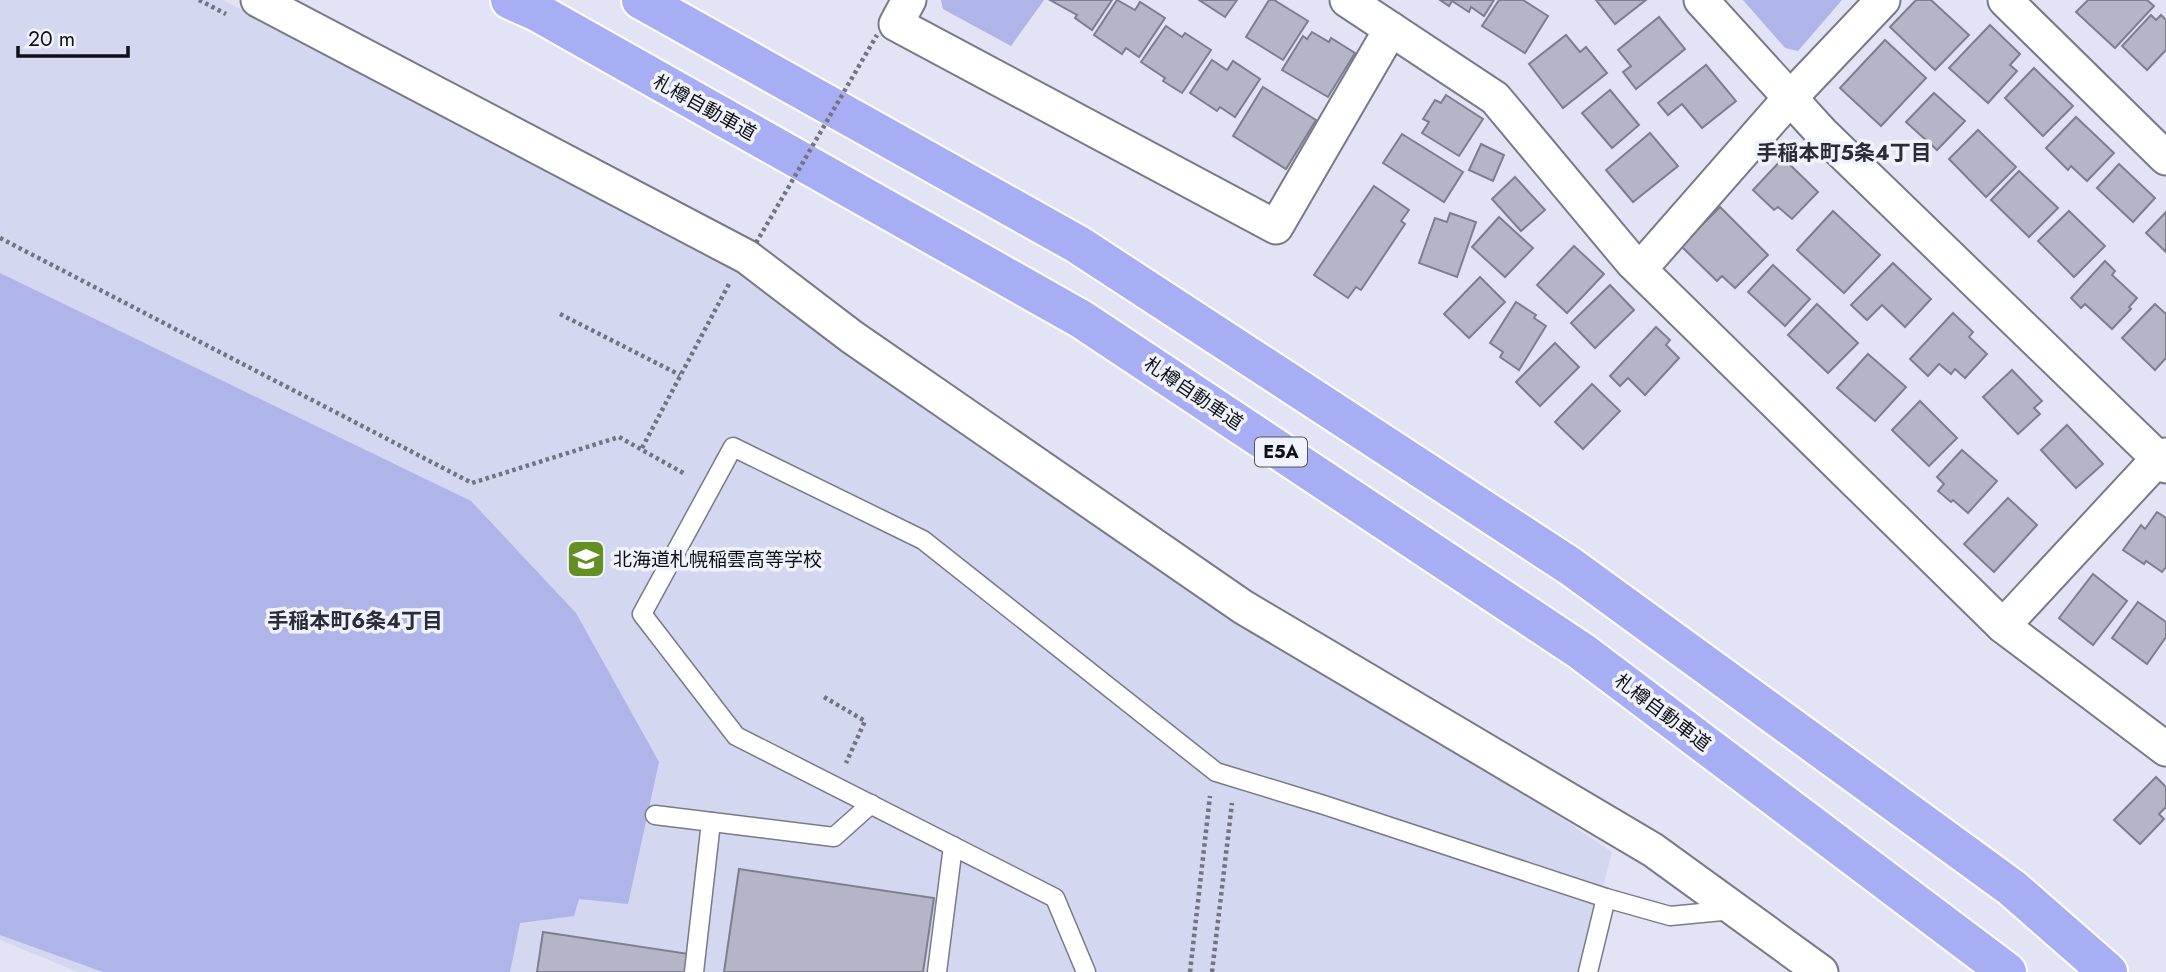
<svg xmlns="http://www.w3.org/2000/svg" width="2166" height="972" font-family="Jost,'Noto Sans JP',sans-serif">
<rect width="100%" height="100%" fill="#e2e4f5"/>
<polygon fill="#d3d7ef" points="0,0 223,0 734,266 1612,852 1581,972 78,972 0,940"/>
<g fill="#afb5e8">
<polygon points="941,0 1044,0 1011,46 943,9"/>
<polygon points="1743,0 1842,0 1798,51 1785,48"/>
<polygon points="0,273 471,501 576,613 659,762 628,904 579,899 574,916 520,923 510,972 103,972 0,935"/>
</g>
<g fill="#b4b6c7" stroke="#7d7f8f" stroke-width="2">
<polygon points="1050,0 1112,0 1092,30 1075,18 1077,15"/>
<polygon points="1117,0 1135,10 1140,2 1165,18 1139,57 1126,48 1122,54 1094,35"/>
<polygon points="1199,0 1237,0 1225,17"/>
<polygon points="1269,0 1274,0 1308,21 1283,60 1246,37"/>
<polygon points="1440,0 1494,0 1484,16 1471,7 1469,12 1452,1 1449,6"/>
<polygon points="1499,0 1523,0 1548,16 1525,53 1482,26"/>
<polygon points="1596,0 1646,0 1615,24"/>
<polygon points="1916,0 1931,0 1969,35 1935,70 1890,27"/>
<polygon points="2088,0 2147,0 2154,6 2115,48 2076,12"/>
<polygon points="2151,15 2156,20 2161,15 2166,20 2166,50 2147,70 2122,46"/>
<polygon points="1659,17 1685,49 1636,89 1623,72 1631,66 1618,50"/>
<polygon points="1990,25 2020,54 2010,65 2017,71 1988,103 1949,68"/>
<polygon points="1166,26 1182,37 1185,33 1211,50 1182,93 1163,81 1165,78 1141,62"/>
<polygon points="1312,32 1329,42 1331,38 1355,53 1328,97 1282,70 1303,36 1307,39"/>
<polygon points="1566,35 1580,52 1586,47 1607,73 1563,108 1529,64"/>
<polygon points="1885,40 1926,78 1881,126 1840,88"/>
<polygon points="1212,60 1227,70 1233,61 1260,79 1235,117 1220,107 1217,111 1190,93"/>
<polygon points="1706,65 1736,101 1702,128 1682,104 1668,115 1658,103"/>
<polygon points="2034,68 2073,106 2043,136 2005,98"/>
<polygon points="1263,87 1316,120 1286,169 1233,136"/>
<polygon points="1610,90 1639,125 1612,148 1582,113"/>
<polygon points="1934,93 1965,121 1937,150 1906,122"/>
<polygon points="1446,95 1483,119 1459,156 1422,133 1429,122 1423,119 1435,100 1441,103"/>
<polygon points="2076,117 2114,153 2087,181 2071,166 2068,170 2046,148"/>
<polygon points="1978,130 2016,167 1986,197 1949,159"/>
<polygon points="1650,133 1678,166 1633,202 1606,170"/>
<polygon points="1402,134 1463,172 1444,202 1383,163"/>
<polygon points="1481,144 1504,155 1493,181 1469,170"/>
<polygon points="1783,158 1818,192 1792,219 1778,207 1774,210 1753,190"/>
<polygon points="2119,164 2155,198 2133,222 2097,188"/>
<polygon points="2019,171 2058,208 2029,237 1991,200"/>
<polygon points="1515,177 1545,210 1521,231 1492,199"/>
<polygon points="1374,186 1409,210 1401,221 1405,224 1361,290 1356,287 1348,298 1314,275"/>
<polygon points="1720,207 1768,255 1735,288 1722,276 1717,281 1681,246"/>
<polygon points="1833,211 1880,255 1844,293 1797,250"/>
<polygon points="2069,211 2105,246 2074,277 2038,241"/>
<polygon points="2166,212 2166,252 2146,233"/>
<polygon points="1450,213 1476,222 1457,277 1419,263 1435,218 1447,222"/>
<polygon points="1499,217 1533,248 1505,277 1472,247"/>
<polygon points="1574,246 1604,274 1567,313 1537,285"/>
<polygon points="2105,261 2115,271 2112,275 2137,298 2129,307 2131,309 2112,329 2085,304 2081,308 2071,298"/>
<polygon points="1893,263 1931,299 1905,327 1882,305 1867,320 1851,305"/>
<polygon points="1773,265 1810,299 1785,326 1748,292"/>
<polygon points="1480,277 1505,302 1469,338 1444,314"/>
<polygon points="1610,285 1634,310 1595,348 1571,323"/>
<polygon points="1516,302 1536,315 1534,318 1546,326 1519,370 1500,357 1503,352 1490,343"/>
<polygon points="1817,304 1858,343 1828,373 1788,335"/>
<polygon points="2155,304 2166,314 2166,358 2155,370 2122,338"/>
<polygon points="1953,313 1973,332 1969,337 1987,354 1965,378 1955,369 1951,374 1939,364 1928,376 1910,359"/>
<polygon points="1656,327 1670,340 1666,345 1679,358 1645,395 1628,378 1620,386 1610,376"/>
<polygon points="1555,343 1579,367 1540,406 1516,382"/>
<polygon points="1868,354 1906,387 1875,421 1837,388"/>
<polygon points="2012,370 2042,401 2034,408 2040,414 2018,434 1983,397"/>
<polygon points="1592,384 1620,411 1583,449 1555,422"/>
<polygon points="1920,401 1957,438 1929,466 1892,430"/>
<polygon points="2067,425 2103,464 2076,488 2041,450"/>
<polygon points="1962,450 1997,481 1968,513 1953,500 1951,502 1938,491 1944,484 1937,477"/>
<polygon points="2008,498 2037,525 1994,572 1964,544"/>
<polygon points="2157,512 2166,518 2166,567 2162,572 2146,561 2144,564 2123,550 2141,525 2145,529"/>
<polygon points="2093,574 2127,601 2093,645 2059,618"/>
<polygon points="2138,602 2166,622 2166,637 2147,664 2112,638"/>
<polygon points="2156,777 2166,787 2166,807 2159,814 2164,819 2140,844 2114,820"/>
<polygon points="739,869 934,898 923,972 724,972"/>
<polygon points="543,932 689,954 687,972 537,972"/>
</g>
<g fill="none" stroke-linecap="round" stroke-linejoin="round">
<g stroke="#787a8a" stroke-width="21">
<g id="service">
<polyline points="655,815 834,837 871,804"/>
<polyline points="694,972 711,822"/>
<polyline points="937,972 953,846"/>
<polyline points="1086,972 1055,898 736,736 642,614 733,447 923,540 1216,772 1324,805 1606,898 1670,916 1733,910"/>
<polyline points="1588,972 1606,898"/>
</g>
</g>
<g stroke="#787a8a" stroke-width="37">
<g id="minor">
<polyline points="258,0 747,257 852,337 1243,607 1653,850 1821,972"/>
<polyline points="909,0 896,24 1276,227 1391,29"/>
<polyline points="1347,0 1495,98 1632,262 2003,626 2166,749"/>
<polyline points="1701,0 1822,133 2166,466"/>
<polyline points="2005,0 2166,158"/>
<polyline points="1640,269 1790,98 1883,0"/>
<polyline points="2003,626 2157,460 2166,455"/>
</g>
</g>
<g stroke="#fff" stroke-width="42">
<g id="motorway">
<polyline points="510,0 537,12 1081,319 1581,651 2007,972"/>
<polyline points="641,0 1077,244 1570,566 2012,888 2108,972"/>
</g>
</g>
<g stroke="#73747f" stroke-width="4.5" stroke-dasharray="3.5 3.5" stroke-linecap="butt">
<polyline points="199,0 226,14"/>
<polyline points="0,238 472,483 619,437 685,474"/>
<polyline points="560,314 680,375"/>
<polyline points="642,448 729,284"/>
<polyline points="824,697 865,721 846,763"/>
<polyline points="1190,972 1210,796"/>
<polyline points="1212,972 1232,803"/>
</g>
<use href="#service" stroke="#fff" stroke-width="18"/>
<use href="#minor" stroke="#fff" stroke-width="33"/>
<use href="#motorway" stroke="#a8aef3" stroke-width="38"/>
<polyline stroke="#73747f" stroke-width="4.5" stroke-dasharray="3.5 3.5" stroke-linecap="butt" points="756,243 877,35"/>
</g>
<defs>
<g id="school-square" transform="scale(2.0125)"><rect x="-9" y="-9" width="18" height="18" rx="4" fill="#639023" stroke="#f0f2fc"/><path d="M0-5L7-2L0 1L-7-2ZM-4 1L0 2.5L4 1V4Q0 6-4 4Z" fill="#fff"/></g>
</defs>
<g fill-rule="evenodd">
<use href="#school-square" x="586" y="559"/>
</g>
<g text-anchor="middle" stroke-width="7" stroke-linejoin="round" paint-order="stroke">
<rect fill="#f0f2fc" stroke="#53545c" stroke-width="2" x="1255" y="437.5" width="52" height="29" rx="5"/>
<g font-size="18" font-weight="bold" fill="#101117">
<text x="1281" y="458">E5A</text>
</g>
<g font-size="19" fill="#101117" stroke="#f0f2fc">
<text transform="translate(705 107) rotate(29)" y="7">札樽自動車道</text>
<text transform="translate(1194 393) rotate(34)" y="7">札樽自動車道</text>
<text transform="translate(1663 712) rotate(37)" y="7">札樽自動車道</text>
</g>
<g font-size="19" fill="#101117" stroke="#f0f2fc" text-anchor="start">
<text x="613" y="566">北海道札幌稲雲高等学校</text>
</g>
<g font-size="21" font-weight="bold" fill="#2a2c39" stroke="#f0f2fc">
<text x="1844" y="160">手稲本町5条4丁目</text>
<text x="355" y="628">手稲本町6条4丁目</text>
</g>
</g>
<path d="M18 46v10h110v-10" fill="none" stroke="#101117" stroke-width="3.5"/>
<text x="28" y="46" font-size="21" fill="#101117" stroke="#f0f2fc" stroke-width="5" paint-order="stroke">20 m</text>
</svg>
